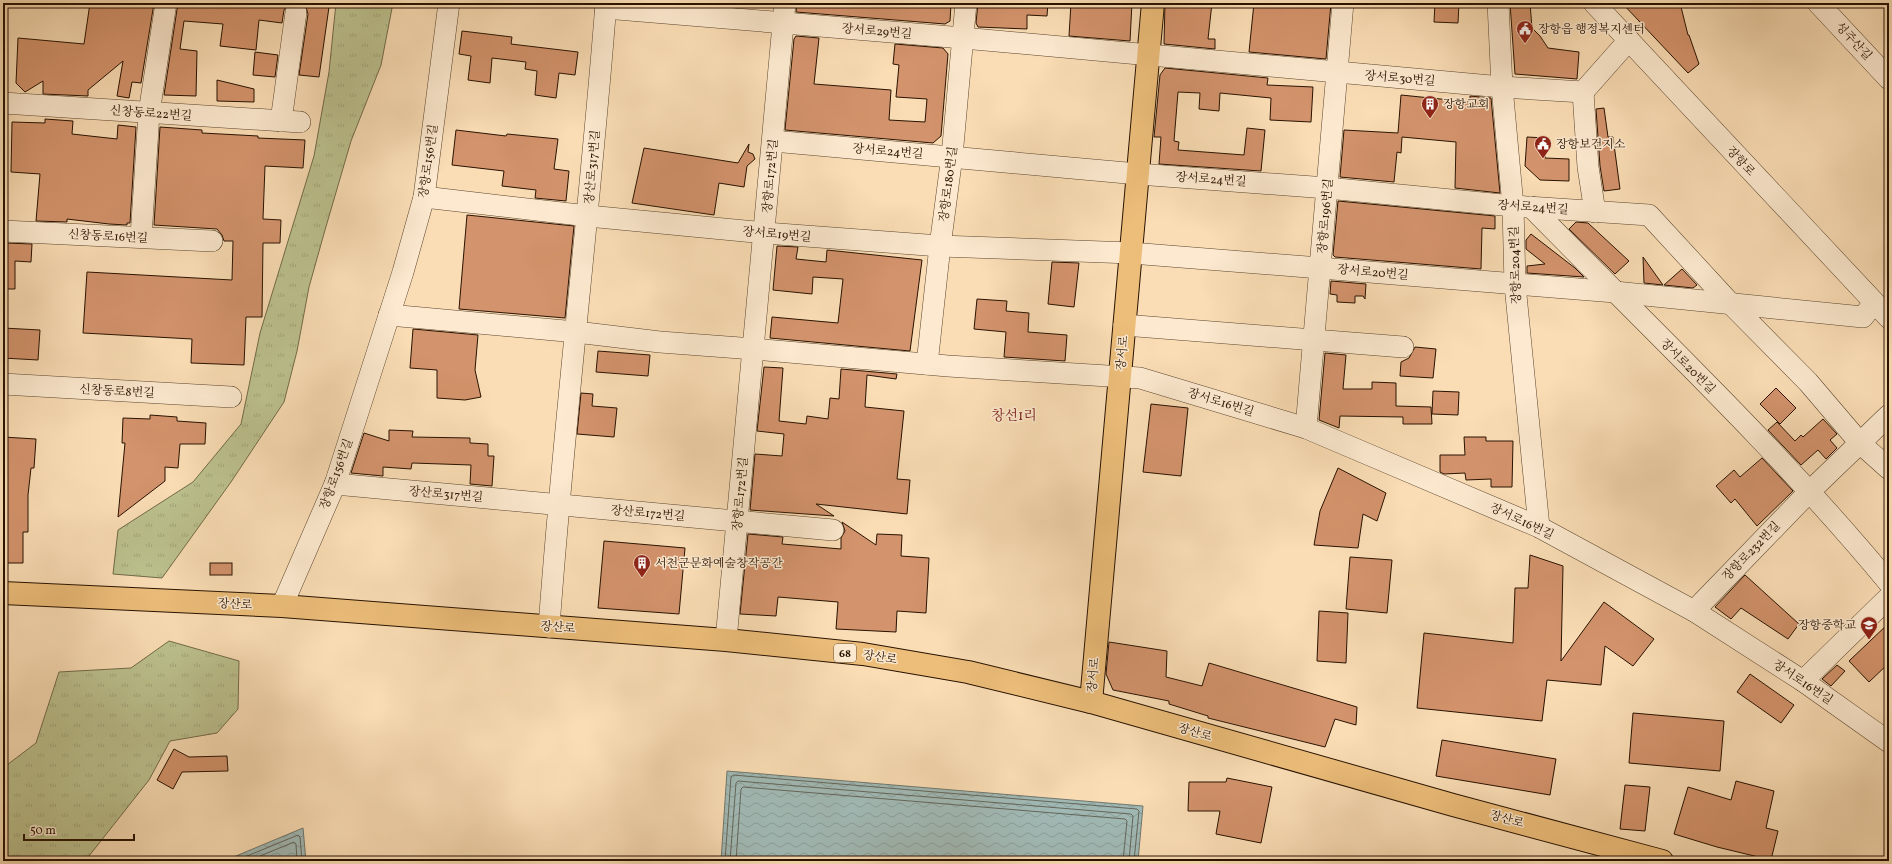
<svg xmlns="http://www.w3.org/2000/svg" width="1892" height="864" font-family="Vollkorn,'Noto Serif KR',serif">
<defs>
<pattern id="park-tufts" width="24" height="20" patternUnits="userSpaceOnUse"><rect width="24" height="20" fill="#bcc28f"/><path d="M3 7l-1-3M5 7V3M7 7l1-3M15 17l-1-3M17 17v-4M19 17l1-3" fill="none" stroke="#a2a67a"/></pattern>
<pattern id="water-waves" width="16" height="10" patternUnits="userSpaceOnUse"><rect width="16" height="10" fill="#a1bab6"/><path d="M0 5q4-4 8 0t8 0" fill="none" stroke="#8b9f9b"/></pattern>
</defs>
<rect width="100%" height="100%" fill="#faddb5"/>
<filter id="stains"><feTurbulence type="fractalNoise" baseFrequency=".005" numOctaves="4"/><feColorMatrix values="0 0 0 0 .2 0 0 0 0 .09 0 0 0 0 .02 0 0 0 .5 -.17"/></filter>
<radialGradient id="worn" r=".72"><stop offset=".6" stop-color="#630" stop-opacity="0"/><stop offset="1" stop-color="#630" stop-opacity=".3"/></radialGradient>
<g fill="url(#park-tufts)" stroke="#726a48">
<polygon points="336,3 393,3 381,65 351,141 325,230 309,287 297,351 284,402 231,482 162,578 113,574 118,530 193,482 241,424 260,333 314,156 329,72"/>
<polygon points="169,641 239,661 238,709 217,733 170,741 149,780 85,861 48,861 3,857 3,768 36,743 59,672 131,668"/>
</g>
<g fill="url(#water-waves)" stroke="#71776d">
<polygon points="727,771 1143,806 1138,861 721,861"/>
<polygon points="303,828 306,861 224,861"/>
</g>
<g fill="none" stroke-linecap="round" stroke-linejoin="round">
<g stroke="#64665b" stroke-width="1">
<polyline points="235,861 298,835 300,837 302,861"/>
<polyline points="248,861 294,842 296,844 297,861"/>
<polyline points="725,861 731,777 733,775 1137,809 1139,811 1134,861"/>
<polyline points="730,861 736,783 738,781 1131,814 1133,816 1129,861"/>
<polyline points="736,861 741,789 743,787 1125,819 1127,821 1123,861"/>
</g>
</g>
<g fill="#d3936c" stroke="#281200">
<polygon points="90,3 154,3 141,83 132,82 129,98 117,96 123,61 88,90 88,96 43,94 43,81 25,92 16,83 18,38 84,44"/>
<polygon points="178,3 289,3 284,10 282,23 259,20 256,50 220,46 223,24 184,21 180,49 197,51 196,96 164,95"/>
<polygon points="797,3 939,3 951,4 950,21 945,24 796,12"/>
<polygon points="978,3 1048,3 1047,16 1027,15 1027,29 978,27 976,23"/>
<polygon points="1071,3 1132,3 1130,41 1069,36"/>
<polygon points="1165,3 1212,3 1208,39 1215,39 1215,49 1164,44"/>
<polygon points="1254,3 1314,5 1314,3 1331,3 1326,59 1249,52"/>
<polygon points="1435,3 1459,3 1458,23 1434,22"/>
<polygon points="1510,3 1530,3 1532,28 1540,36 1548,48 1579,52 1577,79 1515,74"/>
<polygon points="1622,3 1680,3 1688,35 1689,35 1699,64 1688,73"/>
<polygon points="305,4 329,7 319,77 299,75 308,14"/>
<polygon points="462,31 512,37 511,44 578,52 575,75 559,73 556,98 535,95 537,71 525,69 526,62 492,58 490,83 468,80 471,56 459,54"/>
<polygon points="796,36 819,38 814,84 891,90 889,120 925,122 927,99 896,97 899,65 893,64 895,44 943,48 948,54 941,136 933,143 785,130 794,39"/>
<polygon points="255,52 278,55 275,77 253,75"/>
<polygon points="1165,68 1268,78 1267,85 1313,87 1311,122 1270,120 1271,98 1220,93 1219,111 1199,109 1200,93 1178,92 1174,141 1179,142 1178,150 1244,155 1247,128 1265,130 1261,171 1159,164 1161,137 1154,137 1160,75"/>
<polygon points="217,80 254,89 254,102 217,101"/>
<polygon points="1401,95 1470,102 1470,96 1491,98 1500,193 1455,188 1456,142 1402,137 1401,153 1397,152 1394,182 1340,177 1344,130 1398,133"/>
<polygon points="1604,108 1608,137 1613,137 1620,189 1604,191 1600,166 1596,109"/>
<polygon points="45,119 73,121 72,134 117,139 118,125 136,127 130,223 127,223 127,225 109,224 67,219 67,222 36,221 40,174 11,172 12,122 45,123"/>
<polygon points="160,127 202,130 202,133 258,136 258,138 305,140 303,168 265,166 263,219 281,220 280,243 263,243 262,317 246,317 244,365 191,363 192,339 83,333 87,272 232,280 233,241 224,241 222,235 217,229 154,225"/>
<polygon points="456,130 506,136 507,134 558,139 554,169 569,171 566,201 535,198 536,190 502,186 504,171 452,165"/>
<polygon points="1527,137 1546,138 1545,158 1569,159 1569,181 1540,180 1525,166"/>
<polygon points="749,144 748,152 753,154 755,159 747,166 744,187 719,183 714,215 632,203 644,148 738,163"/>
<polygon points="1338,201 1495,216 1495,229 1482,228 1481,269 1335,257 1333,255"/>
<polygon points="467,215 574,226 565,318 459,309"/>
<polygon points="1576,222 1588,223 1629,261 1615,274 1569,229"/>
<polygon points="1531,234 1575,268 1584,277 1527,273 1527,266 1545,264 1526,249 1526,240"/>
<polygon points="5,243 32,244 31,262 15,261 15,289 3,289"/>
<polygon points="777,246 798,247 796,259 826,262 827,250 922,260 910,351 770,338 772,317 838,323 843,279 813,277 812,294 773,290"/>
<polygon points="1643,257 1663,285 1644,283"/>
<polygon points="1052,262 1079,263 1074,307 1048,304"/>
<polygon points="1682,269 1697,285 1693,288 1664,285"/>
<polygon points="1331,281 1366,284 1365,299 1363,296 1355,296 1355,303 1337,302 1337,295 1330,294"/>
<polygon points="977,299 1007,301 1006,311 1029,313 1028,332 1067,335 1065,361 1004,357 1006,332 974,329"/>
<polygon points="3,328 40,330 38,360 3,358"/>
<polygon points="413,329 478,335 475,370 481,397 465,400 437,398 437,370 410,368"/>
<polygon points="1415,347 1436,349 1433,378 1400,376 1401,362 1409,358"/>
<polygon points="598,351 650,355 648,376 596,372"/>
<polygon points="1325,353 1346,355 1343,389 1372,389 1372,382 1396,383 1396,406 1431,407 1432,424 1403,424 1403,417 1340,416 1339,428 1319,420"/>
<polygon points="764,367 783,368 779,421 806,424 807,416 828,419 830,398 839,399 841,369 897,374 896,379 867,375 865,407 904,411 897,479 910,480 907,514 816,504 834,516 750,510 755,454 782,456 784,434 757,431"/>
<polygon points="1776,388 1796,408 1780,424 1760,404"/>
<polygon points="1433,391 1459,392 1458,415 1432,414"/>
<polygon points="581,393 593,394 592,406 617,408 614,437 577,434"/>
<polygon points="1151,404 1188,408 1181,476 1143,472"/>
<polygon points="150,415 177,417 177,421 206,423 205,444 180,444 178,468 165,467 165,481 118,517 125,443 122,443 123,418 150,419"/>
<polygon points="1823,419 1837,434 1830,440 1837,448 1826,459 1818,450 1801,465 1768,430 1777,422 1795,441 1801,435 1803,437"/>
<polygon points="389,430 413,431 412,437 470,438 470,443 488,444 488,456 494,456 492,486 470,484 471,465 412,463 411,469 383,467 383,476 351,473 364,433 389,441"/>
<polygon points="3,437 36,439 34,468 31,468 28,495 28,532 23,532 23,563 3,563"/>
<polygon points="1464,437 1486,437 1486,441 1513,441 1512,487 1491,487 1491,479 1466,480 1465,473 1444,474 1440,472 1440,455 1465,455"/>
<polygon points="1762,458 1793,491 1757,526 1735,499 1731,503 1716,486 1734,470 1740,477"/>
<polygon points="1338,468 1386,493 1377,521 1363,514 1358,548 1314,545 1320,511"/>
<polygon points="842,522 876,545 877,534 902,535 901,556 929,558 926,613 897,611 896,632 836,629 838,602 778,597 776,616 740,614 748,534 783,537 782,544 841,549 841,538 845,531"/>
<polygon points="604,541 685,548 679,614 598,608"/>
<polygon points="1530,555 1563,566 1561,661 1604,602 1654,639 1633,666 1605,646 1601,685 1547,680 1542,721 1417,708 1424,633 1513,643 1515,588 1528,588"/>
<polygon points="1350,557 1392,560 1387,613 1346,609"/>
<rect x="210" y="563" width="22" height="12"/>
<polygon points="1745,575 1799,624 1788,639 1741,608 1731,619 1715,607"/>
<polygon points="1319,611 1348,613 1346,663 1317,661"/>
<polygon points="1889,623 1889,663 1869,682 1849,661"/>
<polygon points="1109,642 1167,651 1166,677 1202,686 1209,663 1357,707 1356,725 1335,719 1325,747 1208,718 1208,716 1169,704 1169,701 1113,690 1106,674"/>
<polygon points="1837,665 1845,671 1831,686 1822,679"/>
<polygon points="1750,674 1794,705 1781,723 1737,692"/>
<polygon points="1633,713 1724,721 1720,771 1629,763"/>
<polygon points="1442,740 1556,759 1550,795 1436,776"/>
<polygon points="174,749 189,757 227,756 228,771 182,772 173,789 157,780"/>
<polygon points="1227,778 1272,787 1261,843 1216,834 1220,811 1188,811 1189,782 1226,782"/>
<polygon points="1736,781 1774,791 1766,828 1778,831 1771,860 1717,847 1674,834 1688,787 1731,800"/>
<polygon points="1625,785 1650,787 1645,831 1620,829"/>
</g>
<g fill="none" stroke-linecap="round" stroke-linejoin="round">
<g stroke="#5c452d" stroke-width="22">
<g id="minor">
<polyline points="1498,3 1502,87 1513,206 1515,285 1539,527"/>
<polyline points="1594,3 1889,318"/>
<polyline points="1818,3 1889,79"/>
<polyline points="605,8 963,38 1502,87 1583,92 1629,40"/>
<polyline points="1583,92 1588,167 1595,212"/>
<polyline points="3,103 300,122"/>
<polyline points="281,121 296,12"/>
<polyline points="773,141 1138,174 1327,188 1513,206 1649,215 1730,303 1808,382 1860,443 1889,469"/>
<polyline points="424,197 588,216 765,233 940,246 1131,253 1320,268 1615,292 1863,317 1874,303"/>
<path d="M1531,207C1652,330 1779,450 1889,583"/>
<polyline points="3,231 212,241"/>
<polyline points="141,237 149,113 166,3"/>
<polyline points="389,315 576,332 660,342 754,349 948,366 1140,378 1306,428 1539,527 1694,611 1803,681 1889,742"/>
<polyline points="1124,325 1403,347"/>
<polyline points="927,364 940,246 952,156 966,3"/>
<polyline points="3,384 231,397"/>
<polyline points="1306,428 1343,3"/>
<polyline points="335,484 833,530"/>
<polyline points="282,606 335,484 403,272 424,197 449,3"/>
<polyline points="1694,611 1809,492 1889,415"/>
<path d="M549,627C564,418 590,211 606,3"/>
<polyline points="726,640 785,3"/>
<polyline points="1803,681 1889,597"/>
</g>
</g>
<g stroke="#281200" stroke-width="24">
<g id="major">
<polyline points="3,593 282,606 726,640 863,654 968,672 1091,702 1453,805 1662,861"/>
<polyline points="1091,702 1153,3"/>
</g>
</g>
<use href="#minor" stroke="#fce9cf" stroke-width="21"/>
<use href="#major" stroke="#edbe7a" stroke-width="22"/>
</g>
<defs>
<g id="civic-pin" transform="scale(0.9)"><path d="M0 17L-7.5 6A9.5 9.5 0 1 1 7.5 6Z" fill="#8f2418" stroke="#fce9cf"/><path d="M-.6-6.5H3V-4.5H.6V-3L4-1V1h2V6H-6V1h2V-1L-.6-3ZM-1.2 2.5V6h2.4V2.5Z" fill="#fff"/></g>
<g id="building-pin" transform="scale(0.9)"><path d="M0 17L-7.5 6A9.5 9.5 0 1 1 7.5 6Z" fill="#8f2418" stroke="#fce9cf"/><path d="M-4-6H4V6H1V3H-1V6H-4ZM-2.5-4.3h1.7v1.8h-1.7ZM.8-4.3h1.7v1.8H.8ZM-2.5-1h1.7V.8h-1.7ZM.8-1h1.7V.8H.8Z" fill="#fff"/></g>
<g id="school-pin" transform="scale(0.9)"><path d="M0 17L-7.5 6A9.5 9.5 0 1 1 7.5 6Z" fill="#8f2418" stroke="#fce9cf"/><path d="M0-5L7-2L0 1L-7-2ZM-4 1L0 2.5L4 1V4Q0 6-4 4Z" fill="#fff"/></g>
</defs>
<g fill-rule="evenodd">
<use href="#civic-pin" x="1525" y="29"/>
<use href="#building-pin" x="1430" y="104"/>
<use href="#civic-pin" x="1543" y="144"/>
<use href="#building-pin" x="642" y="563"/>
<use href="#school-pin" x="1869" y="625"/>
</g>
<g text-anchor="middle" stroke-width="3" stroke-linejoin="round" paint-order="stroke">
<rect fill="#fce9cf" stroke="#68523e" stroke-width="1" x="834" y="644" width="22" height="18" rx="3"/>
<g font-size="11" font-weight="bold" fill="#281200">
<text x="845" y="657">68</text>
</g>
<g font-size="12" fill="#281200" stroke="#fce9cf" text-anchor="start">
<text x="1538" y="33">장항읍 행정복지센터</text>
<text x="1443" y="108">장항교회</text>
<text x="1556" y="148">장항보건지소</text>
<text x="655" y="567">서천군문화예술창작공간</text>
<text x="1856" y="629" text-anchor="end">장항중학교</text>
</g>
<g font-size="12" fill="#281200" stroke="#fce9cf">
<text transform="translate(877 31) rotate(5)" y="4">장서로29번길</text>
<text transform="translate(1854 41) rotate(47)" y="4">성주산길</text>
<text transform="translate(1400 78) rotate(5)" y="4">장서로30번길</text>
<text transform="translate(151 113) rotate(4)" y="4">신창동로22번길</text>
<text transform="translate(888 151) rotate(5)" y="4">장서로24번길</text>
<text transform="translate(428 161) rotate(-82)" y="4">장항로156번길</text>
<text transform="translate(1741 161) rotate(47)" y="4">장항로</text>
<text transform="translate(592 167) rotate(-85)" y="4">장산로317번길</text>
<text transform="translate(770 176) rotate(-85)" y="4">장항로172번길</text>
<text transform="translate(1211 179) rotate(4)" y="4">장서로24번길</text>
<text transform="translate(948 184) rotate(-83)" y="4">장항로180번길</text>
<text transform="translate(1533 207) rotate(4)" y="4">장서로24번길</text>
<text transform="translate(1325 216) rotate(-85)" y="4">장항로196번길</text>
<text transform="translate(777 234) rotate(5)" y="4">장서로19번길</text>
<text transform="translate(108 236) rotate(3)" y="4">신창동로16번길</text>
<text transform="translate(1515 265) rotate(-92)" y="4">장항로204번길</text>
<text transform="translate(1373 272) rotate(5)" y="4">장서로20번길</text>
<text transform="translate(1122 353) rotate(-85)" y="4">장서로</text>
<text transform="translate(1688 366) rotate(45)" y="4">장서로20번길</text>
<text transform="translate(117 391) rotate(3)" y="4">신창동로8번길</text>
<text transform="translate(1221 402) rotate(17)" y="4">장서로16번길</text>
<text transform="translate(336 474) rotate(-70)" y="4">장항로156번길</text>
<text transform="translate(446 494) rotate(5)" y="4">장산로317번길</text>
<text transform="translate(740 494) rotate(-85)" y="4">장항로172번길</text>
<text transform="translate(648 513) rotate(5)" y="4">장산로172번길</text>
<text transform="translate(1522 521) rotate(25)" y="4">장서로16번길</text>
<text transform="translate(1751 551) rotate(-46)" y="4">장항로232번길</text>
<text transform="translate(235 604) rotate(3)" y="4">장산로</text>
<text transform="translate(558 627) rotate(4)" y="4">장산로</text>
<text transform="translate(880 657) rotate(9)" y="4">장산로</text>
<text transform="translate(1093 675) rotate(-85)" y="4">장서로</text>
<text transform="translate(1803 682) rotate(34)" y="4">장서로16번길</text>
<text transform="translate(1195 732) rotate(16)" y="4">장산로</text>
<text transform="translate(1507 819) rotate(15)" y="4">장산로</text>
</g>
<g font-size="14" fill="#7a1f14" stroke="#fce9cf">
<text x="1014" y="420">창선1리</text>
</g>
</g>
<rect width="1892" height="864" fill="none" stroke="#faddb5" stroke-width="16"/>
<rect x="4" y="4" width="1884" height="856" fill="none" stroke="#281200" stroke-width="2"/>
<rect x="8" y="8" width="1876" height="848" fill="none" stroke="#281200"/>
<path d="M24 834v6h110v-6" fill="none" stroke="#281200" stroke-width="2"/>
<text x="30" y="834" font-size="12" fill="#281200" stroke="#fce9cf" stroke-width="3" paint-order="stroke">50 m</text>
<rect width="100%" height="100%" filter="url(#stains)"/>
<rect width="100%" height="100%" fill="url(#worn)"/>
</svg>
